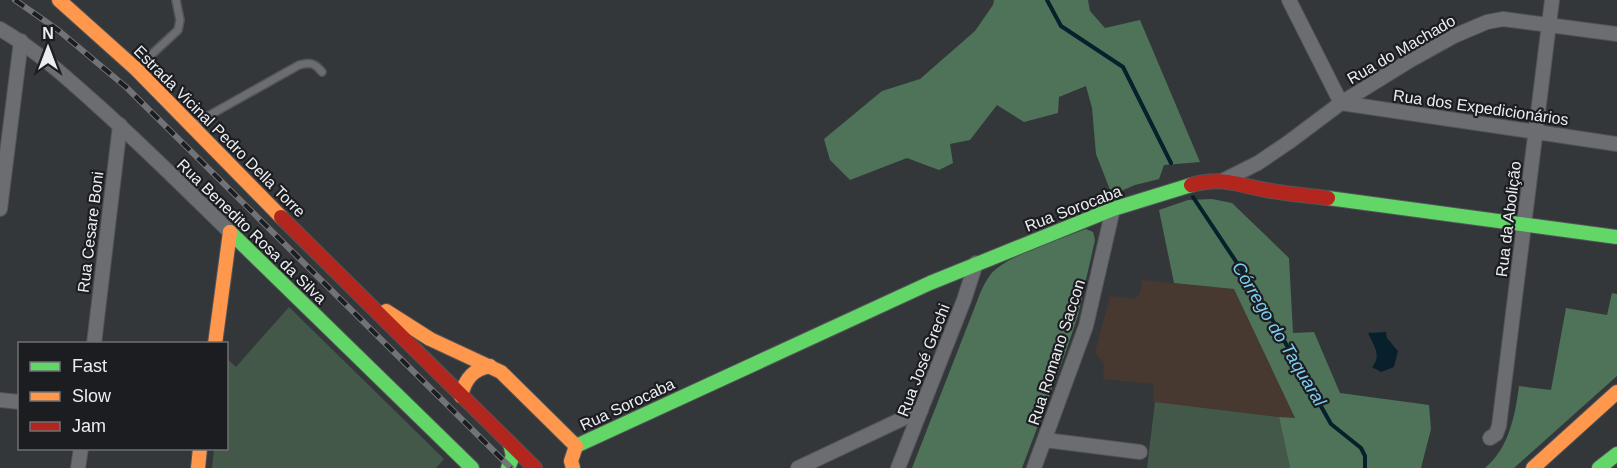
<svg xmlns="http://www.w3.org/2000/svg" width="1617" height="468" font-family="Helvetica,sans-serif">
<rect width="100%" height="100%" fill="#34373a"/>
<polygon fill="#473930" points="1142,280 1234,289 1295,419 1153,402 1154,384 1103,379 1104,363 1095,353 1110,296 1134,299 1140,294"/>
<g fill="#435849">
<polygon points="289,307 444,459 436,468 212,468 214,449 226,448 227,359 236,367"/>
<polygon points="1155,402 1279,417 1290,468 1147,468"/>
</g>
<g fill="#4e7359">
<polygon points="994,0 1088,0 1090,11 1105,28 1140,20 1200,162 1164,165 1159,179 1135,185 1112,195 1096,154 1092,108 1086,86 1059,97 1058,113 1024,122 997,105 970,140 950,144 953,163 939,170 907,158 850,180 830,160 824,139 882,91 920,79 975,31 993,5"/>
<polygon points="1212,199 1232,203 1289,258 1293,333 1314,332 1340,393 1429,405 1431,429 1421,468 1290,468 1279,417 1295,418 1234,289 1174,283 1159,210 1188,200"/>
<path d="M1086,229L1093,232L1095,240L1078,315L1066,351L1022,468H912L976,304C980,293 984,283 991,274C1007,255 1061,239 1086,229Z"/>
<path d="M1612,293L1617,294V376L1514,468H1485C1509,448 1515,416 1519,386L1551,390L1566,308L1607,315Z"/>
</g>
<path fill="#07202b" d="M1386,332L1387,338L1398,351L1394,367L1381,372L1372,367C1382,356 1374,346 1368,333Z"/>
<g fill="none" stroke-linecap="round" stroke-linejoin="round">
<g stroke="#07202b" stroke-width="4">
<polyline points="1047,0 1061,26 1123,67 1171,163"/>
<polyline points="1193,197 1259,296 1331,424 1361,448 1365,456 1365,468"/>
</g>
<g stroke="#525457" stroke-width="10">
<g id="lane">
<polyline points="138,67 178,30 180,20 176,0"/>
<path d="M192,125L299,65C310,62 315,63 322,72"/>
</g>
</g>
<g stroke="#525457" stroke-width="16">
<g id="street">
<polyline points="1289,0 1341,103 1617,144"/>
<path d="M0,29C36,50 66,77 97,105C143,146 186,189 230,232"/>
<polyline points="1224,180 1258,163 1289,142 1341,103 1409,61 1454,36 1487,22 1503,19 1617,34"/>
<polyline points="0,209 21,41"/>
<polyline points="94,344 120,125"/>
<polyline points="0,400 20,402"/>
<polyline points="1490,438 1496,434 1499,426 1552,0"/>
<polyline points="1045,440 1140,452"/>
<polyline points="78,468 81,448"/>
<polyline points="798,468 921,410"/>
<polyline points="898,468 964,300 976,263"/>
<polyline points="1034,468 1086,326 1113,209"/>
</g>
</g>
<g stroke="#525457" stroke-width="16">
<g id="fast">
<polyline points="1328,198 1617,237"/>
<polyline points="230,232 472,468"/>
<polyline points="576,446 930,283 1113,209 1191,185"/>
<polyline points="508,468 513,456 510,444"/>
<polyline points="1599,468 1617,454"/>
</g>
</g>
<g stroke="#525457" stroke-width="16">
<g id="slow">
<polyline points="59,0 136,69 281,217"/>
<polyline points="386,311 430,339 501,372 576,446 571,461 573,468"/>
<polyline points="215,344 230,232"/>
<path d="M461,396C465,379 473,369 490,366"/>
<polyline points="198,468 200,448"/>
<polyline points="1533,468 1617,392"/>
</g>
</g>
<g stroke="#525457" stroke-width="16">
<g id="jam">
<path d="M1191,185C1222,176 1237,185 1266,190C1287,194 1308,196 1328,198"/>
<polyline points="281,217 535,468"/>
</g>
</g>
<use href="#lane" stroke="#6c6d70" stroke-width="7"/>
<use href="#street" stroke="#6c6d70" stroke-width="14"/>
<use href="#fast" stroke="#63d668" stroke-width="14"/>
<use href="#slow" stroke="#ff974d" stroke-width="14"/>
<use href="#jam" stroke="#b3261e" stroke-width="14"/>
<g stroke="#727376" stroke-width="6">
<polyline id="rail" points="15,0 58,30 126,87 511,468"/>
</g>
<use href="#rail" stroke="#1c1d20" stroke-width="4" stroke-dasharray="11" stroke-linecap="butt"/>
</g>
<g text-anchor="middle" stroke-width="4.5" stroke-linejoin="round" paint-order="stroke">
<g font-size="16" fill="#ebedf1" stroke="#1c1d20">
<text transform="translate(1401 49) rotate(-30)" y="6">Rua do Machado</text>
<text transform="translate(1481 107) rotate(8)" y="6">Rua dos Expedicionários</text>
<text transform="translate(220 131) rotate(45)" y="6">Estrada Vicinal Pedro Della Torre</text>
<text transform="translate(1073 208) rotate(-21)" y="6">Rua Sorocaba</text>
<text transform="translate(1508 219) rotate(-83)" y="6">Rua da Abolição</text>
<text transform="translate(252 231) rotate(44)" y="6">Rua Benedito Rosa da Silva</text>
<text transform="translate(90 232) rotate(-83)" y="6">Rua Cesare Boni</text>
<text transform="translate(1056 352) rotate(-72)" y="6">Rua Romano Saccon</text>
<text transform="translate(923 360) rotate(-69)" y="6">Rua José Grechi</text>
<text transform="translate(627 404) rotate(-25)" y="6">Rua Sorocaba</text>
</g>
<g font-size="18" font-style="italic" fill="#7ccef4" stroke="#1c1d20">
<text transform="translate(1279 334) rotate(59)" y="6">Córrego do Taquaral</text>
</g>
</g>
<rect x="18" y="342" width="210" height="108" fill="#1c1d20" stroke="#6f7074" stroke-width="1.5"/>
<rect x="30" y="362" width="30" height="9" fill="#63d668" stroke="#6f7074" stroke-width="1.5"/>
<text x="72" y="372" font-size="18" fill="#ebedf1">Fast</text>
<rect x="30" y="392" width="30" height="9" fill="#ff974d" stroke="#6f7074" stroke-width="1.5"/>
<text x="72" y="402" font-size="18" fill="#ebedf1">Slow</text>
<rect x="30" y="422" width="30" height="9" fill="#b3261e" stroke="#6f7074" stroke-width="1.5"/>
<text x="72" y="432" font-size="18" fill="#ebedf1">Jam</text>
<g transform="translate(48 48)" stroke="#1c1d20" stroke-width="4.5" paint-order="stroke">
<path d="M0-4.5L10 22L0 15L-10 22Z" fill="#ebedf1"/>
<text y="-9" font-size="16" font-weight="bold" text-anchor="middle" fill="#ebedf1">N</text>
</g>
</svg>
